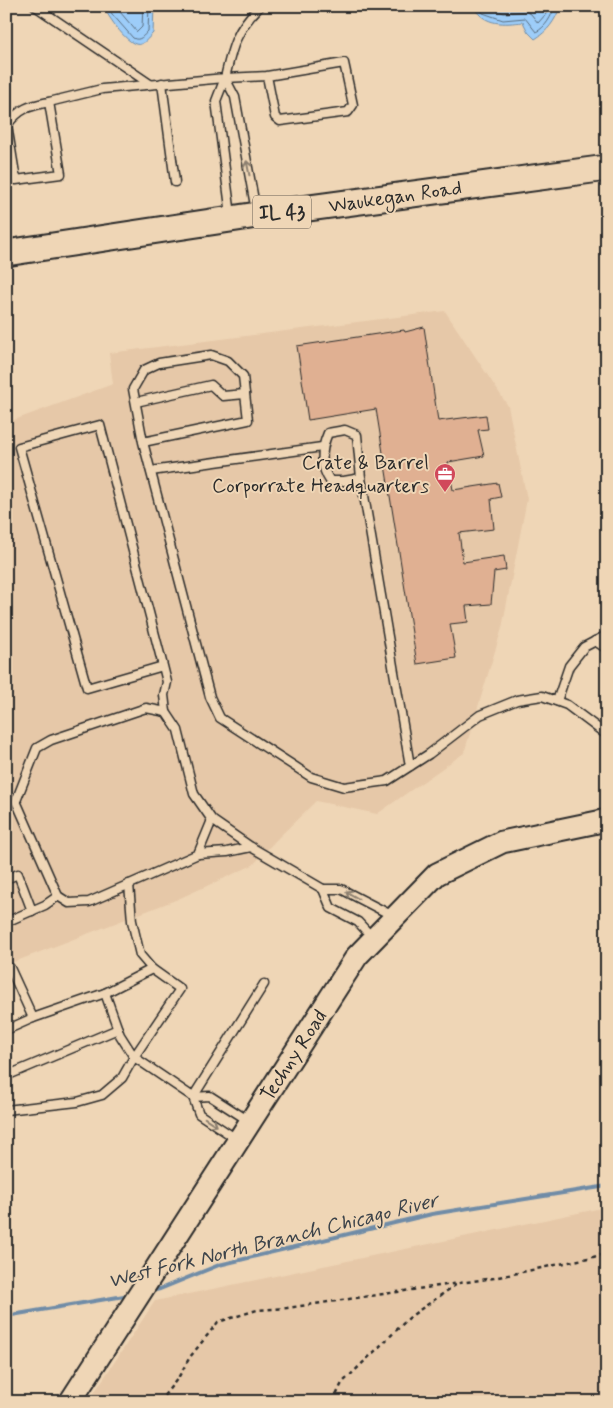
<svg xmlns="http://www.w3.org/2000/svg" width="613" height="1408" font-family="Mynerve,sans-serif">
<rect width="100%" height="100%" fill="#efd6b6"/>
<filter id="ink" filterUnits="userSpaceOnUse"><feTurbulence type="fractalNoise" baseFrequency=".02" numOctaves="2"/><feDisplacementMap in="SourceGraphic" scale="10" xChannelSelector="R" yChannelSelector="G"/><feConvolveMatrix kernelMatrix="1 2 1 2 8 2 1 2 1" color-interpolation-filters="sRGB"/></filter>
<g filter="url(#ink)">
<g fill="#e6c8a8">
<polygon points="445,311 508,406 527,499 502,628 464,753 377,814 316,801 276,840 253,865 178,899 6,965 6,423 113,384 109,353"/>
<polygon points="607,1207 607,1402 88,1402 155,1301"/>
</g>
<g fill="#9dcdf9" stroke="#6f8ca7">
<path d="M103,6H154L153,33C150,36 146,42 141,44C129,49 108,16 103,6Z"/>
<path d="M475,6H607V10L560,7C555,21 548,31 535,39L528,32L523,22C504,24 486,26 474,8Z"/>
</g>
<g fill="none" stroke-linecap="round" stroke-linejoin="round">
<g stroke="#596c7d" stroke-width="1">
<path d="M108,6L112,14L133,38C140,42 144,35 148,31L149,6"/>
<polyline points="115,6 137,32 142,27 143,6"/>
<path d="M479,6L483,13L503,20L525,18L536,32C546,27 551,17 555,6"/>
<polyline points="486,6 504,13 526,11 531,14 538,23 546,14 548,6"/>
</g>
<g stroke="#6f8ca7" stroke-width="4">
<polyline points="151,1291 160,1289 219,1265 432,1214 607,1186"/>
<polyline points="6,1316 130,1295"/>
</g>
</g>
<polygon fill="#e0b092" stroke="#2b2b2b" points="424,327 438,421 486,415 488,429 478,430 484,456 448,462 453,490 498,483 501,497 491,499 494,529 459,533 463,562 504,556 506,570 494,572 491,604 466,606 468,622 450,624 456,658 417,664 376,409 308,420 297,346 404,330 405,332"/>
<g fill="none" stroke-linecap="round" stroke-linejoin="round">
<g stroke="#2b2b2b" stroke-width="11">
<g id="lane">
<polyline points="35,6 150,84"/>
<polyline points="225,78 267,76 344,63 353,105 348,112 280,121 275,117 267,76"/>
<polyline points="162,83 175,182"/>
<path d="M49,102L102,89L225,78C232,47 236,30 260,6"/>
<path d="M49,102L61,174L16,180L7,125C20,108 29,106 49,102Z"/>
<polyline points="231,215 216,101 225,78 235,97 256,211"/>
<polyline points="136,402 211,385 223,396 245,394"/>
<path d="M345,430L357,435L361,478L344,481H330C320,466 321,449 328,433Z"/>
<polyline points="143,442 248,420 243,376 228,361 211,355 159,363 144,370 133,389 143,442 210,697 220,718 311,777 344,787 387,781 429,754 480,715 517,700 542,696 567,705 607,735"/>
<polyline points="151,471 322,447"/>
<polyline points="361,478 410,766"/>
<polyline points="595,641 607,649"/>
<polyline points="163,666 87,688 19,447 100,425 163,666 167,682 164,695 166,712"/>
<polyline points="557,701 569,666 584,647 607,635"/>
<polyline points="212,820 198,854 227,852 251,847"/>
<polyline points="198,854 89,902 69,903 58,896 16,801 37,748 51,740 146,708 166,712 178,730 194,794 212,820 251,847 323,889"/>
<polyline points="6,879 18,874 32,911"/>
<polyline points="129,884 132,921 140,955 152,969"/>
<polyline points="6,922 45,905 58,896"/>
<polyline points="372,937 358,922 331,908 323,889 341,889 393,916"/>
<polyline points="105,993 120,1035 134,1057 193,1097 210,1096 249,1121"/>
<polyline points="6,1030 33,1018 10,968"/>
<polyline points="6,1076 118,1029"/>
<polyline points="193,1097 264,984"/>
<polyline points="193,1097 199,1114 238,1140"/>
<polyline points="6,1110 77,1102 102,1095 122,1078 134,1057 180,989 152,969 105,993 33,1018"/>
</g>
</g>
<g stroke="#2b2b2b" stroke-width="25">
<polyline id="secondary" points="70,1402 357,956 437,874 502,842 607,820"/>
</g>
<g stroke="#2b2b2b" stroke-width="29">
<polyline id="primary" points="6,253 257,215 607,168"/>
</g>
<g stroke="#2b2b2b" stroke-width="2.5" stroke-dasharray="4 4" stroke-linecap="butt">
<polyline points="159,1402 178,1378 190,1357 218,1322 257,1310 287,1308 494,1278 607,1254"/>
<polyline points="333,1402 342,1383 411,1316 457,1284"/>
</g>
<use href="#lane" stroke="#efd6b6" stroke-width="8"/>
<use href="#secondary" stroke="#efd6b6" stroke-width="21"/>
<use href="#primary" stroke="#efd6b6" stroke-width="25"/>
</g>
<defs><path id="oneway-shaft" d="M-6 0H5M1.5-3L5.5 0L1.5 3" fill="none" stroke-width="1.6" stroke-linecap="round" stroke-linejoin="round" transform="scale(1.25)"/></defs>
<g stroke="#8d8070">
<use href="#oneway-shaft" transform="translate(248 168) rotate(-101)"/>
<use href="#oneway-shaft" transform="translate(352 895) rotate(-150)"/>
<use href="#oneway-shaft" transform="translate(211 1122) rotate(33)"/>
</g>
</g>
<defs>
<g id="office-pin" transform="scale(1.125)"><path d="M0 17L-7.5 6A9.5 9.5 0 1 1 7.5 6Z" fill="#d1495b" stroke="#efd6b6"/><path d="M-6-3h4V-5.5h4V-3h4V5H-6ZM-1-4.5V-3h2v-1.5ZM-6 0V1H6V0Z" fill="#fff"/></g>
</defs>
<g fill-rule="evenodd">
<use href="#office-pin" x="445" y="474"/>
</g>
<g text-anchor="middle" stroke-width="4" stroke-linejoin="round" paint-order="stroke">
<rect fill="#efd6b6" stroke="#665e55" stroke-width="1" x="253" y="195.5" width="58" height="33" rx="4"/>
<g font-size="19" font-weight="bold" fill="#2b2b2b">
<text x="282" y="219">IL 43</text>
</g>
<g font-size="20" fill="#2b2b2b" stroke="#efd6b6">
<text transform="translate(395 196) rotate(-8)" y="7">Waukegan Road</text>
<text transform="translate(293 1055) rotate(-57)" y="7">Techny Road</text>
</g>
<g font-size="20" fill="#2b2b2b" stroke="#efd6b6" text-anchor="end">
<text x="429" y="469">Crate &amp; Barrel<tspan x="429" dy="23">Corporrate Headquarters</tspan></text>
</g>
<g font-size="21" font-style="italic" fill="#3c434a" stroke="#efd6b6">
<text transform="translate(273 1240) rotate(-14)" y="7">West Fork North Branch Chicago River</text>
</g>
</g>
<rect width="613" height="1408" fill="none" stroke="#efd6b6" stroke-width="25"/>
<rect x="12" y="12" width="588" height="1383" fill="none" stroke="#2b2b2b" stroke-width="2" filter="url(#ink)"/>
</svg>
